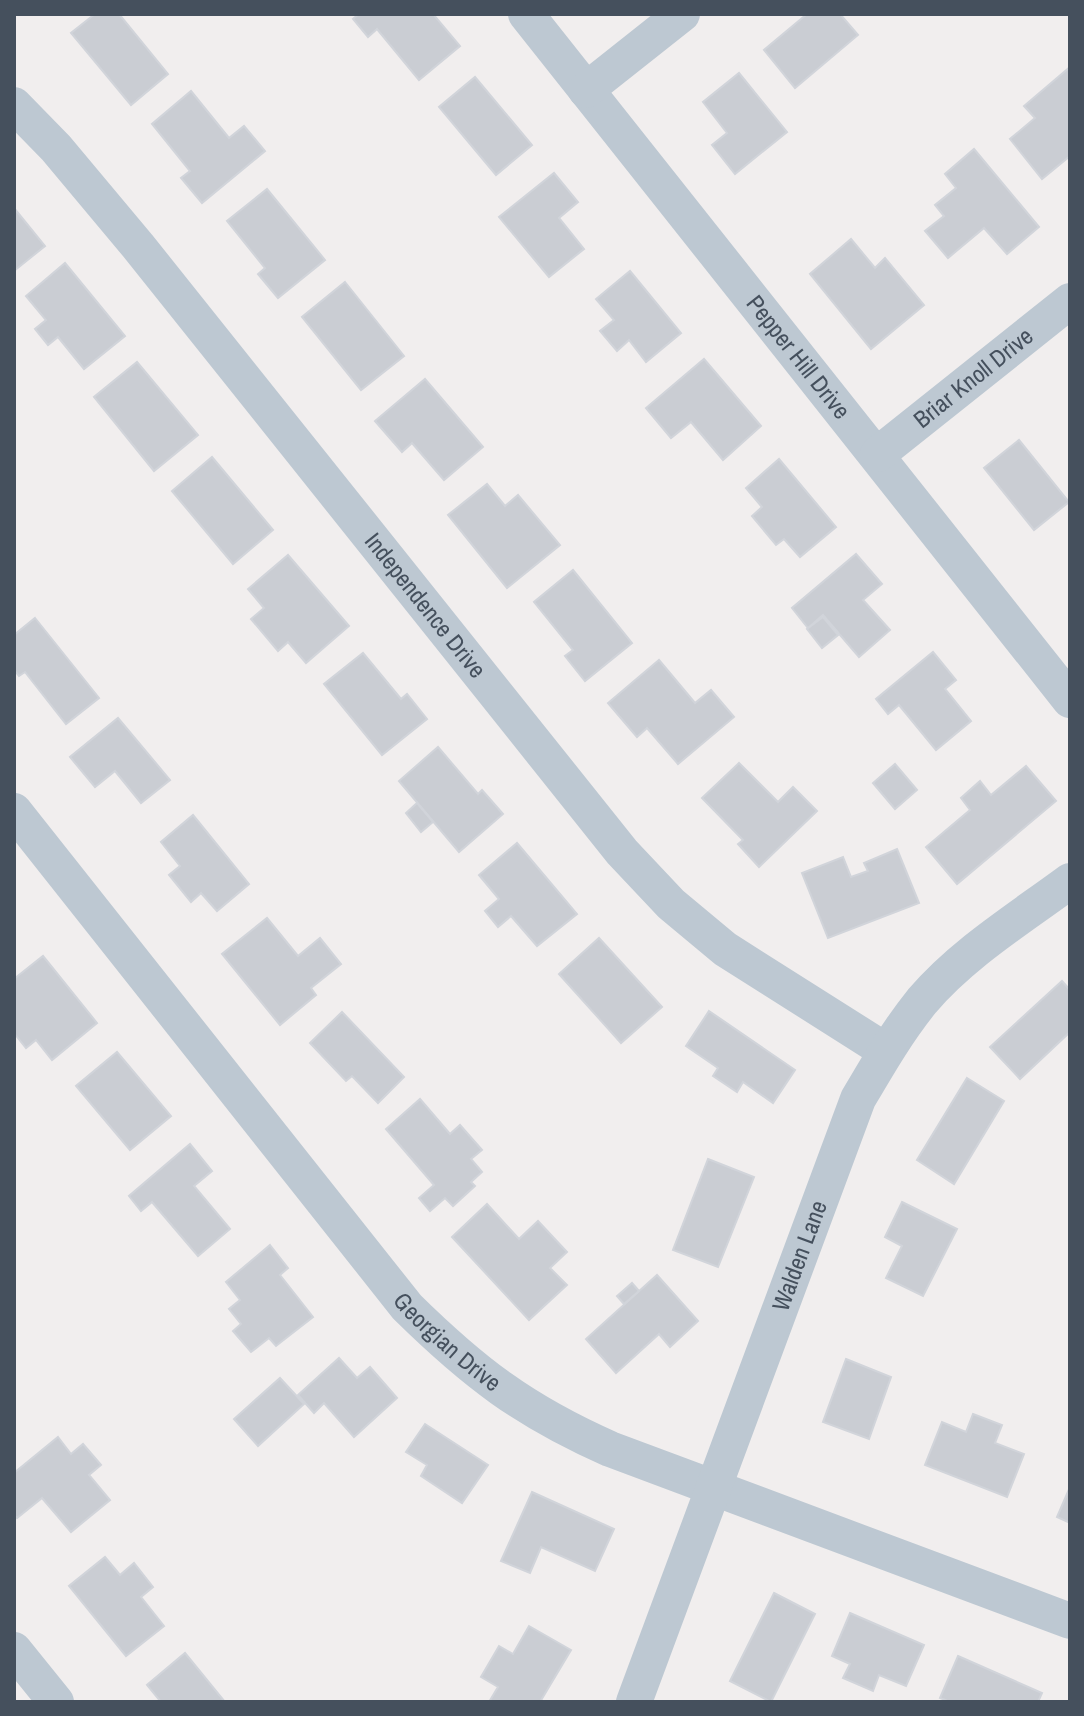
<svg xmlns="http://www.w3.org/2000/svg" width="1084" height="1716" font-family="'Archivo Narrow',sans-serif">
<rect width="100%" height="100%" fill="#f1eeee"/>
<g fill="#cacdd3" stroke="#d1d4da" stroke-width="2">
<polygon points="95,14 119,14 168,74 131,105 71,33"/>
<polygon points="359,14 433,14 460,46 419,80 377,29 368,37 353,19"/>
<polygon points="807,14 840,14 858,35 795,88 764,50"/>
<polygon points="1070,67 1070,156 1042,179 1010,139 1035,118 1024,106"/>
<polygon points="739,73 787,132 735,174 712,145 727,133 703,102"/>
<polygon points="475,77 532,145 496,175 439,107"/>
<polygon points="191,91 229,138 244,126 265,151 202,203 181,178 190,171 152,124"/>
<polygon points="974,149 1039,227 1007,254 984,228 948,258 925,231 944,216 935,205 956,188 945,174"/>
<polygon points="554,173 578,202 559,218 584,249 549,277 499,217"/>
<polygon points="267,189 325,260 278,298 258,274 265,268 227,221"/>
<polygon points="14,208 45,246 14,271"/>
<polygon points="851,239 875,268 885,258 924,305 871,349 810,274"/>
<polygon points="65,263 125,336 84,369 58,337 48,345 35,329 46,320 26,296"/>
<polygon points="630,271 681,333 646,362 629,340 617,351 600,331 614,320 596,299"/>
<polygon points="345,282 404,356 361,390 302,317"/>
<polygon points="704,359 761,426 723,460 691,422 671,438 646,408"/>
<polygon points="137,362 198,435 154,471 94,397"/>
<polygon points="425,379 483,447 444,480 412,443 402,452 375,421"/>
<polygon points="1019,440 1069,502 1034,530 984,468"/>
<polygon points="212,457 273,530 233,564 172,491"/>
<polygon points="779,459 836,527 800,557 784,539 776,545 752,516 762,507 746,488"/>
<polygon points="487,484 505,506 518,495 560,545 507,588 448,515"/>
<polygon points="856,554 882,584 863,600 890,630 859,657 823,615 808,628 792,608"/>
<polygon points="288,555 349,626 306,663 288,642 278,651 251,619 264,608 248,589"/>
<polygon points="573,570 632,643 585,681 565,656 573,650 534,602"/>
<polygon points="823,617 838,635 822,648 807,629"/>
<polygon points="35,618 99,698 66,724 25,672 19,676 14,670 14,635"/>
<polygon points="933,652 956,680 945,689 971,721 936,750 899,705 888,714 876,699"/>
<polygon points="363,653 401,699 407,694 427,719 382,755 324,684"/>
<polygon points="659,660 695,703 711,690 734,717 678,764 647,728 637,737 608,703"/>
<polygon points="118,718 170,780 141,803 115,771 95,787 70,757"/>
<polygon points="438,747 478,794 482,790 503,814 459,852 399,781"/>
<polygon points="739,763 778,802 793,787 817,811 759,867 738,844 743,840 702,798"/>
<polygon points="895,764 917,790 895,809 873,783"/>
<polygon points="1026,766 1056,801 957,884 926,847 970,810 961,798 980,781 991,795"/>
<polygon points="417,803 433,822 421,832 406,813"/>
<polygon points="193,815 249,884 217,911 201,893 191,902 169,875 180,866 161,842"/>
<polygon points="517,843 577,914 537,946 511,916 498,927 485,911 499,899 479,875"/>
<polygon points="897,849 919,903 828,938 802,873 843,857 851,877 868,871 864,863"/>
<polygon points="267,918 298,956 320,938 341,964 311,988 316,995 280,1025 222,954"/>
<polygon points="599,938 662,1007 621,1043 559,974"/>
<polygon points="43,956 97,1023 52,1060 36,1040 26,1048 14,1033 14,979"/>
<polygon points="1062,981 1070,990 1070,1032 1020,1079 990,1047"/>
<polygon points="709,1011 795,1070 773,1103 743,1082 737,1092 713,1076 718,1068 686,1046"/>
<polygon points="342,1012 404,1077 378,1103 352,1076 346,1081 310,1043"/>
<polygon points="117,1052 171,1116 130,1150 76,1086"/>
<polygon points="967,1078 1004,1101 954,1184 917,1160"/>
<polygon points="420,1099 450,1134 460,1125 482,1150 471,1159 482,1172 471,1182 475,1186 453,1206 445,1198 430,1211 419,1198 434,1185 386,1129"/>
<polygon points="190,1144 212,1171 194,1186 230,1229 198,1256 152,1202 141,1211 129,1196"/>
<polygon points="708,1159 754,1177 718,1267 673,1250"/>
<polygon points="902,1202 957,1229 923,1296 886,1278 902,1246 885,1237"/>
<polygon points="487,1204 519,1239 538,1221 567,1252 550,1268 567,1285 529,1320 452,1237"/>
<polygon points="270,1245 288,1268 280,1275 313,1317 276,1346 269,1338 251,1352 233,1331 241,1324 229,1309 240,1300 226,1282"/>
<polygon points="657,1275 698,1321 670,1347 659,1334 616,1373 586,1339"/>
<polygon points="632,1283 639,1291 624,1304 617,1296"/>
<polygon points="339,1358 357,1378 370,1367 397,1398 354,1437 324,1403 314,1413 298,1395"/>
<polygon points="846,1359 891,1377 869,1439 823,1422"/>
<polygon points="280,1378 304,1404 258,1446 234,1419"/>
<polygon points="973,1414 1002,1425 995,1443 1024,1454 1007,1497 925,1465 942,1422 966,1432"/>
<polygon points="425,1424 488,1465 462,1503 421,1476 427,1465 406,1452"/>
<polygon points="58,1437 71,1454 83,1444 101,1465 89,1475 110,1500 71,1532 42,1498 17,1518 14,1514 14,1473"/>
<polygon points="1070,1487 1070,1523 1057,1517"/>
<polygon points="532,1492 614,1529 595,1571 541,1547 530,1573 501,1561"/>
<polygon points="105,1557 120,1575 134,1563 153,1587 141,1597 164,1626 126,1656 69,1586"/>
<polygon points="774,1593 815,1614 771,1702 730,1681"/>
<polygon points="850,1613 924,1645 906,1686 879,1675 873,1691 843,1678 850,1664 832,1656"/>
<polygon points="529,1626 571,1650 540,1702 489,1702 498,1687 481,1677 499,1646 513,1654"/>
<polygon points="185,1653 225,1702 161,1702 147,1685"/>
<polygon points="958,1656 1042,1693 1038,1702 950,1702 940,1698"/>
</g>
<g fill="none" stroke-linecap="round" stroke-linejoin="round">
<g stroke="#bdc8d2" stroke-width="36">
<path id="s1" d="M526,14L1070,700"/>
<polyline points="586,90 682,14"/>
<path id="s2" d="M14,105L56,148L138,246L622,852L671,904L725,949L886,1051"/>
<path id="s3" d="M878,454L1070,301"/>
<path id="s4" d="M14,811L407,1307C474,1373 524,1411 610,1449L1070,1621"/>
<polyline points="14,1650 56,1702"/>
<path id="s5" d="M634,1702L858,1099C878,1065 897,1032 922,1001C963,953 1020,918 1070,881"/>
</g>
</g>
<g text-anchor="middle" stroke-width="6" stroke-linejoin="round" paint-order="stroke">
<g font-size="24" fill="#45505d" stroke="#fff">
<text dy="8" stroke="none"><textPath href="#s1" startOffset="438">Pepper Hill Drive</textPath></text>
<text dy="8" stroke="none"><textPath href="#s3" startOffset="122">Briar Knoll Drive</textPath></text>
<text dy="8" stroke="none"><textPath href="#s2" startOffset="648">Independence Drive</textPath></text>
<text dy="8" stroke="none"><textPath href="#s5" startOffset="476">Walden Lane</textPath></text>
<text dy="8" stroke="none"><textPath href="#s4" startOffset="686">Georgian Drive</textPath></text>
</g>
</g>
<rect width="1084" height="1716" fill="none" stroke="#45505d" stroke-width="32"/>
</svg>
